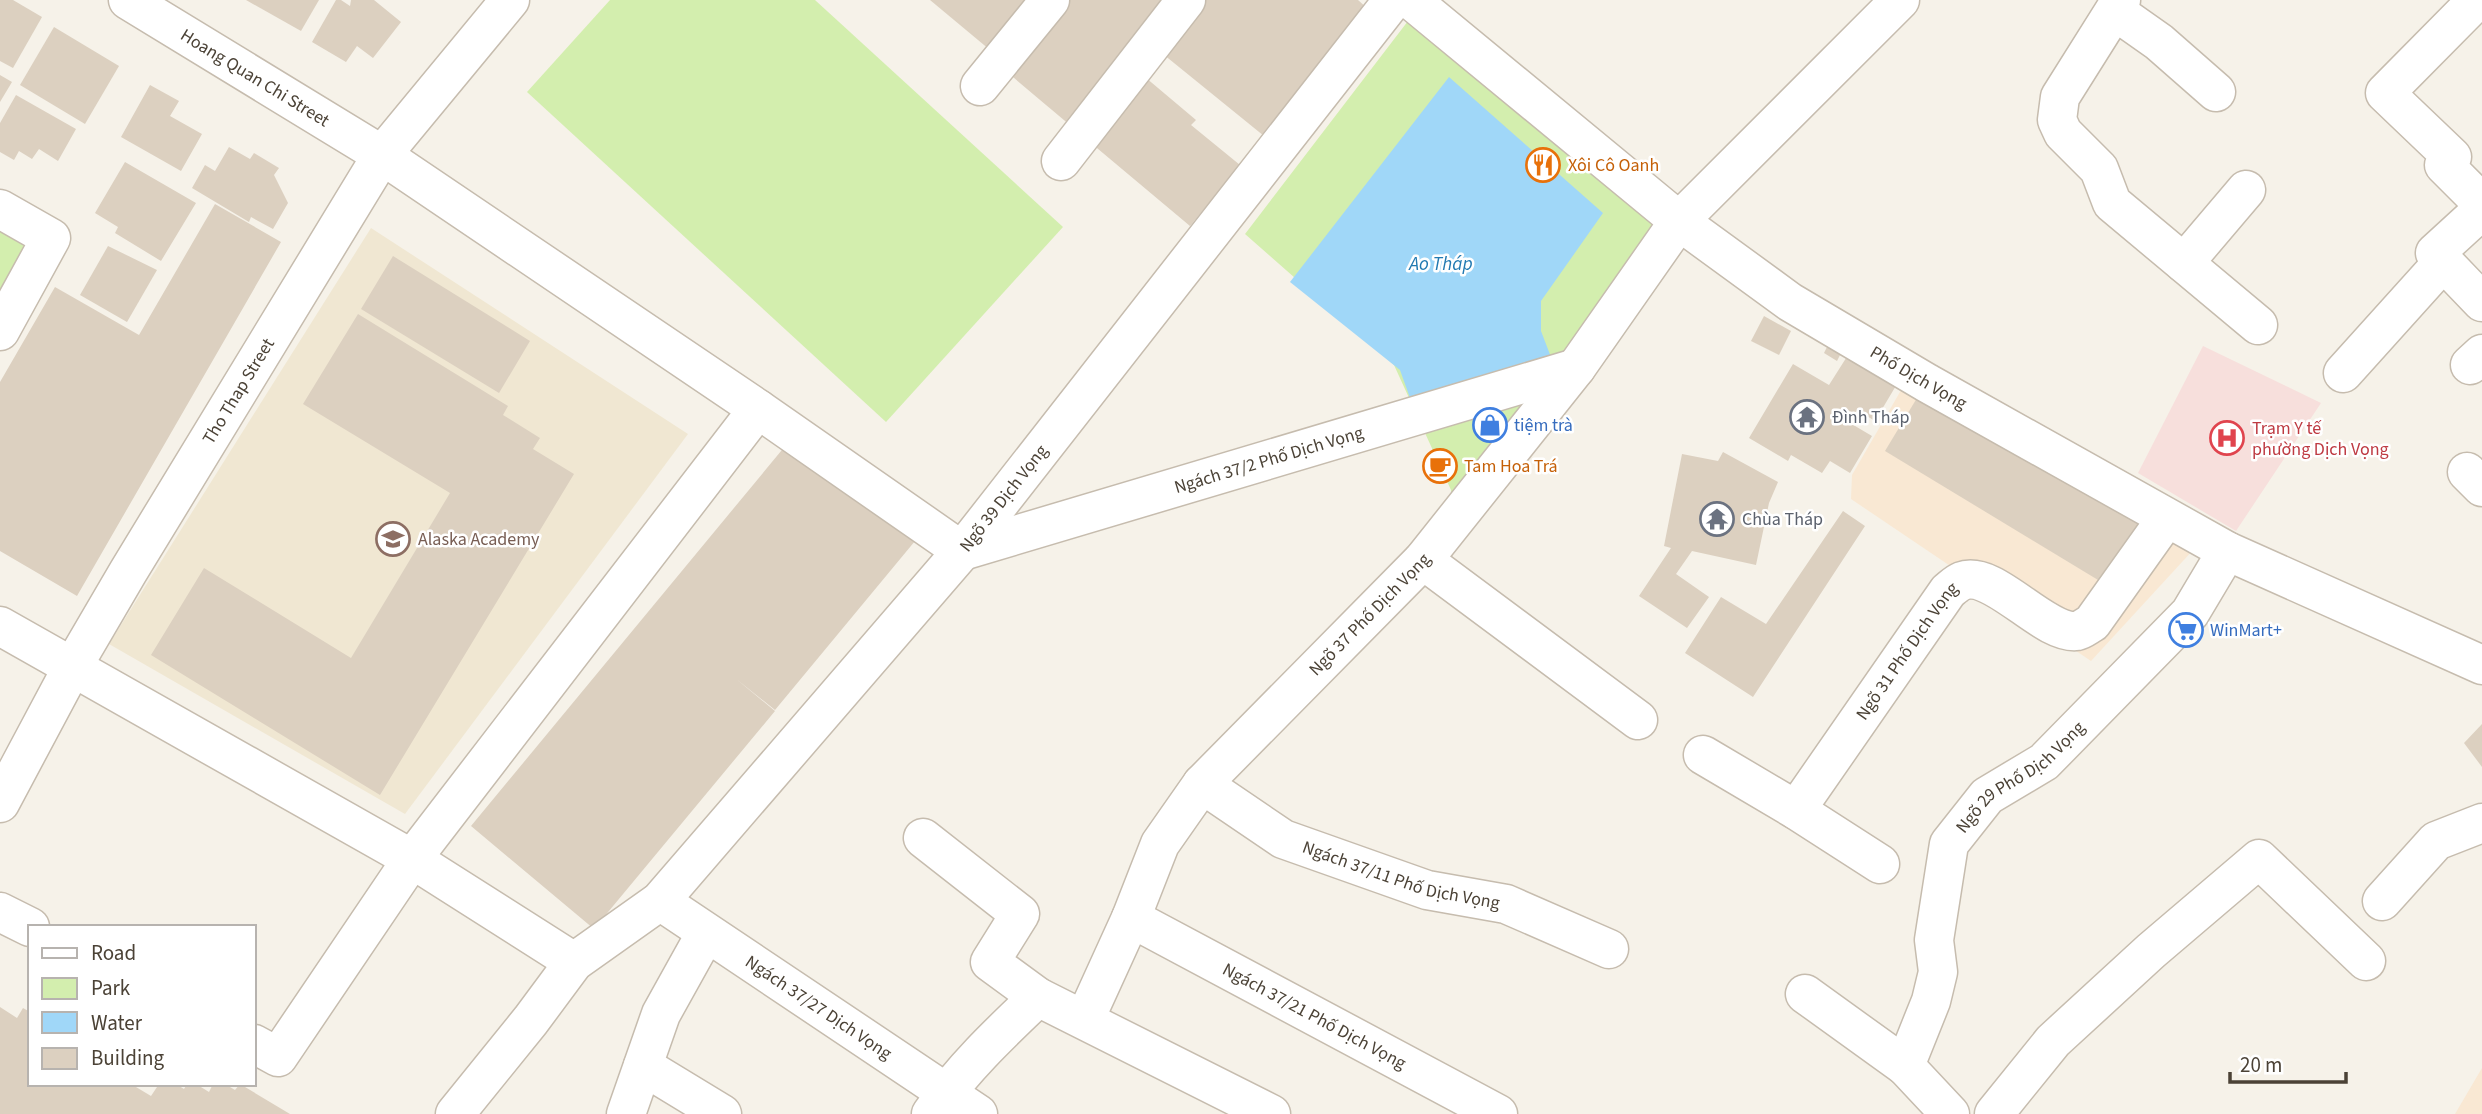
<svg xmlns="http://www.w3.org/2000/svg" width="2482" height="1114" font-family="'Source Sans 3',sans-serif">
<rect width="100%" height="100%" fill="#f6f2e9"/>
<g fill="#f9e8d3">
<polygon points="1904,385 2194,549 2091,661 1851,499 1852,475"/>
<polygon points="2482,1068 2482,1114 2455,1114"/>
</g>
<polygon fill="#f0e7d2" points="371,228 688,434 405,814 109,644"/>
<polygon fill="#f7dfdc" points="2203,346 2321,403 2236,531 2138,473"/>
<g fill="#d3eeae">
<polygon points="610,0 815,0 1063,227 886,422 527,92"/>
<polygon points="1408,21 1660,225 1453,524 1451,490 1394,365 1245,234"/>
<polygon points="0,209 51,238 0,331"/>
</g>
<polygon fill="#a0d7f8" points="1449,77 1603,213 1541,301 1541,331 1554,365 1415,412 1400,370 1290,282"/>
<g fill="#dcd0c0">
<polygon points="0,0 13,0 42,17 13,68 0,61"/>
<polygon points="246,0 319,0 301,31"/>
<polygon points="336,0 341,0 350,6 351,0 374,0 401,22 373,58 357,46 346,62 312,42"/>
<polygon points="930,0 1042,0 996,55"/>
<polygon points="1056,0 1174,0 1071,126 1001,67"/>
<polygon points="1199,0 1358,0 1368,9 1264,136 1158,50"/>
<polygon points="54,27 119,66 85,124 20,85"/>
<polygon points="1139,72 1196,120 1191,125 1240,165 1190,226 1085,138"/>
<polygon points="0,75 12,82 0,102"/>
<polygon points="150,85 179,101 170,116 202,134 181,171 121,137"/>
<polygon points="16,95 76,129 58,161 39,149 32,159 19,151 14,160 0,152 0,123"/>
<polygon points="229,147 250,159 254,153 279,168 274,175 288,203 273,229 251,217 249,222 192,188 205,165 215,171"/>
<polygon points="125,162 196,203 161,261 115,233 118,227 95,213"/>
<polygon points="215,204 281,242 77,596 0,551 0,382 55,287 139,335"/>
<polygon points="108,246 157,270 127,322 80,295"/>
<polygon points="393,256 530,341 499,393 361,309"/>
<polygon points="358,314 508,406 503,415 540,438 533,449 574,474 380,795 151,655 204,568 351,658 450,493 303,404"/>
<polygon points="1764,316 1791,331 1779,355 1751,341"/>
<polygon points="1829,343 1842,351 1837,361 1824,353"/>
<polygon points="1848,355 1897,384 1875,421 1857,410 1850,423 1872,436 1850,473 1830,461 1822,473 1791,455 1788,461 1749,438 1793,364 1829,385"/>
<polygon points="1923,388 2146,523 2108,586 1885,451"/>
<polygon points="791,439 920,535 775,710 735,678 775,711 594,929 471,826"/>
<polygon points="1723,452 1778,482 1769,503 1756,565 1692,551 1676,574 1709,597 1687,628 1639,596 1671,548 1664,546 1682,454 1718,461"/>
<polygon points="1843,511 1865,526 1753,697 1685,653 1721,597 1766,624"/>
<polygon points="2482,724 2482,767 2464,743"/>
<polygon points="0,1007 17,1018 23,1008 30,1012 30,1084 131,1084 151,1096 159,1084 176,1084 184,1089 187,1084 196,1084 209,1092 213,1084 225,1084 235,1090 240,1084 290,1114 0,1114"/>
</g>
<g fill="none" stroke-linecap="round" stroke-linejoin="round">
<g stroke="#c6bcae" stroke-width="41">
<g id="minor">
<path id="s1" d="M128,0L382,155L758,409L962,551"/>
<path id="s2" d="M1411,0L1679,221L1790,302L1927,383L2227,551L2482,665"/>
<polyline points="2121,0 2060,97 2057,120 2063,133 2099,169 2112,203 2258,325"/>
<polyline points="2477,0 2385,93 2452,157 2444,165 2482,203"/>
<polyline points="2115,11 2159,42 2216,92"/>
<polyline points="980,86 1050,0"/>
<polyline points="1061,161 1186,0"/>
<polyline points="0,209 51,238 0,331"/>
<polyline points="2482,210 2435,253 2482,302"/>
<polyline points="2184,263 2246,190"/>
<polyline points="2470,365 2482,354"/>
<polyline points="2343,373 2443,262"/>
<polyline points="2467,472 2482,487"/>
<path id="s3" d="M962,551L1576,368"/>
<polyline points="1423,560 1638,720"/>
<polyline points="0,626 412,859 574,962"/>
<polyline points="1703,755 1796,810 1880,864"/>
<path id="s4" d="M1202,784L1283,839L1427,890L1506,904L1609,949"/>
<path id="s5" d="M0,803L73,666L128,572L382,155L510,0"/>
<path id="s6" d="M1796,810L1948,591C1953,587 1957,583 1962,581C1994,569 2044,635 2077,631C2082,630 2088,625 2092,623L2166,519"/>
<polyline points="923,838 1020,914 990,962 1038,997 1271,1114"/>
<path id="s7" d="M660,901L978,1114"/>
<polyline points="2382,901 2436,841 2482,823"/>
<polyline points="0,912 30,927"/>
<path id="s8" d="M1131,918L1498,1114"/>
<polyline points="1805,994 1905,1066"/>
<path id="s9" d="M1085,1019L1131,918L1160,844L1202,784L1423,560L1576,368L1679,221L1900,0"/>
<polyline points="254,1044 278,1057 412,859 758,409"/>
<polyline points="643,1066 722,1114"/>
<path id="s10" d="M455,1114L531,1020L574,962L660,901L962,551L1393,0"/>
<polyline points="626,1114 661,1014 706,933"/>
<path d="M931,1114C961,1070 999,1034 1038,997"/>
<path id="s11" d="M1950,1114L1905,1066L1931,1001L1938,972L1934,940L1949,844L1987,796L2044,762L2190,613L2227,551"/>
<polyline points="1994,1114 2053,1041 2151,951 2259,859 2366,961"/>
</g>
</g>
<use href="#minor" stroke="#fff" stroke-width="38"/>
</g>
<defs>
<g id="restaurant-ring" transform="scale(1.75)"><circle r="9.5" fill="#fff" stroke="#e8710a" stroke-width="1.5"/><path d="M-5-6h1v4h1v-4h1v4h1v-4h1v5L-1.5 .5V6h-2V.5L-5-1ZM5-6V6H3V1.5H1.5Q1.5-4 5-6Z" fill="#e8710a"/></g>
<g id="temple-ring" transform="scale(1.75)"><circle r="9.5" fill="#fff" stroke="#6b7280" stroke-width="1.5"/><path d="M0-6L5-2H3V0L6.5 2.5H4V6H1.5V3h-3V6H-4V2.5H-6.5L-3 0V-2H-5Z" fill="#6b7280"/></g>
<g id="shop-ring" transform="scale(1.75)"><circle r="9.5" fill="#fff" stroke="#3f7fe0" stroke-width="1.5"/><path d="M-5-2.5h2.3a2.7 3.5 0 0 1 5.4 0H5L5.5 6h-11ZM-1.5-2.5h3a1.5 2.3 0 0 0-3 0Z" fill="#3f7fe0"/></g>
<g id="hospital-ring" transform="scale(1.75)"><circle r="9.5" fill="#fff" stroke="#e0444e" stroke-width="1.5"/><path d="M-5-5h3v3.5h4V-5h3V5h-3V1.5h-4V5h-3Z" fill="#e0444e"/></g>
<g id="cafe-ring" transform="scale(1.75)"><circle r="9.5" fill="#fff" stroke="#e8710a" stroke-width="1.5"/><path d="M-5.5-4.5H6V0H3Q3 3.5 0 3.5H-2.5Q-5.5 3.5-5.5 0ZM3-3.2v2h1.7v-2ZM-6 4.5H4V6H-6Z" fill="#e8710a"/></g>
<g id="school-ring" transform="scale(1.75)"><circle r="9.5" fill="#fff" stroke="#8d6e63" stroke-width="1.5"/><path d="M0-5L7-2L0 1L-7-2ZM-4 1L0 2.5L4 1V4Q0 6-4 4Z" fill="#8d6e63"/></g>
<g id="supermarket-ring" transform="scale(1.75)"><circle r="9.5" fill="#fff" stroke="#3f7fe0" stroke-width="1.5"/><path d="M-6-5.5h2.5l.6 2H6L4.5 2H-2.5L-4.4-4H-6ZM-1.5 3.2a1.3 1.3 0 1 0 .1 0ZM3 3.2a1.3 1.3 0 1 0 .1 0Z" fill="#3f7fe0"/></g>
</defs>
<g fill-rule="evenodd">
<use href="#restaurant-ring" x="1543" y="165"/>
<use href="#temple-ring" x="1807" y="417"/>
<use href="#shop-ring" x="1490" y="425"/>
<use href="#hospital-ring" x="2227" y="438"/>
<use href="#cafe-ring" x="1440" y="466"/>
<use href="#temple-ring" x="1717" y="519"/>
<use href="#school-ring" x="393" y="539"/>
<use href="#supermarket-ring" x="2186" y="630"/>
</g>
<g text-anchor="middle" stroke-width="5" stroke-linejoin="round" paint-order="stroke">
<g font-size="18" fill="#4b4236" stroke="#fff">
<text dy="6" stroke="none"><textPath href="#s1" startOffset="149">Hoang Quan Chi Street</textPath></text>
<text dy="6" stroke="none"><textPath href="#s2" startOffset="634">Phố Dịch Vọng</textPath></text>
<text dy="6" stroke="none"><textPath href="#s5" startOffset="476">Tho Thap Street</textPath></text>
<text dy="6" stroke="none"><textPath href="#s3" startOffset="320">Ngách 37/2 Phố Dịch Vọng</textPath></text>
<text dy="6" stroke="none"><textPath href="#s10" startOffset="828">Ngõ 39 Dịch Vọng</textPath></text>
<text dy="6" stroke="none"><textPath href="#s9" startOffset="502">Ngõ 37 Phố Dịch Vọng</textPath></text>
<text dy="6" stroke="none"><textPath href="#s6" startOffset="194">Ngõ 31 Phố Dịch Vọng</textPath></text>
<text dy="6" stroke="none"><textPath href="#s11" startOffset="394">Ngõ 29 Phố Dịch Vọng</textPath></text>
<text dy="6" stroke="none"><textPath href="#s4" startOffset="222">Ngách 37/11 Phố Dịch Vọng</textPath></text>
<text dy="6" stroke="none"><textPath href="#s7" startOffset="191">Ngách 37/27 Dịch Vọng</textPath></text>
<text dy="6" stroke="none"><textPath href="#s8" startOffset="208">Ngách 37/21 Phố Dịch Vọng</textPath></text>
</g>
<g font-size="18" fill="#c56008" stroke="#fff" text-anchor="start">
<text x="1568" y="171">Xôi Cô Oanh</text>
<text x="1464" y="472">Tam Hoa Trá</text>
</g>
<g font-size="18" fill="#5b616d" stroke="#fff" text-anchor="start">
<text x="1832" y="423">Đình Tháp</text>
<text x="1742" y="525">Chùa Tháp</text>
</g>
<g font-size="18" fill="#366cbe" stroke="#fff" text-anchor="start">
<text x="1514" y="431">tiệm trà</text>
<text x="2210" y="636">WinMart+</text>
</g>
<g font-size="18" fill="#be3a42" stroke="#fff" text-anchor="start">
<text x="2252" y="434">Trạm Y tế<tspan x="2252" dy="21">phường Dịch Vọng</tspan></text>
</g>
<g font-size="18" fill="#785e54" stroke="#fff" text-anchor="start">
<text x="418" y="545">Alaska Academy</text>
</g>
<g font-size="19" font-style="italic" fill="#2179b1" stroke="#fff">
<text x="1441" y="270">Ao Tháp</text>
</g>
</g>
<rect x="28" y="925" width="228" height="161" fill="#ffffff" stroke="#b7b3af" stroke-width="2"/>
<rect x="42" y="948" width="35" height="10" fill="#ffffff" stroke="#b7b3af" stroke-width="2"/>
<text x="91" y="960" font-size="21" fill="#4b4236">Road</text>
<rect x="42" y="978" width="35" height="21" fill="#d3eeae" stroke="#b7b3af" stroke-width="2"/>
<text x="91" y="995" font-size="21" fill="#4b4236">Park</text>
<rect x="42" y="1012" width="35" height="21" fill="#a0d7f8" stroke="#b7b3af" stroke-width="2"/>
<text x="91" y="1030" font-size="21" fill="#4b4236">Water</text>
<rect x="42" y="1048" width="35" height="21" fill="#dcd0c0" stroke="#b7b3af" stroke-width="2"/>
<text x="91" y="1065" font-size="21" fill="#4b4236">Building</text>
<path d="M2230 1072v10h116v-10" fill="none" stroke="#4b4236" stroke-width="3.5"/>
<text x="2240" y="1072" font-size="21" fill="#4b4236" stroke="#ffffff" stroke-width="5" paint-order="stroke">20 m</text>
</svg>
